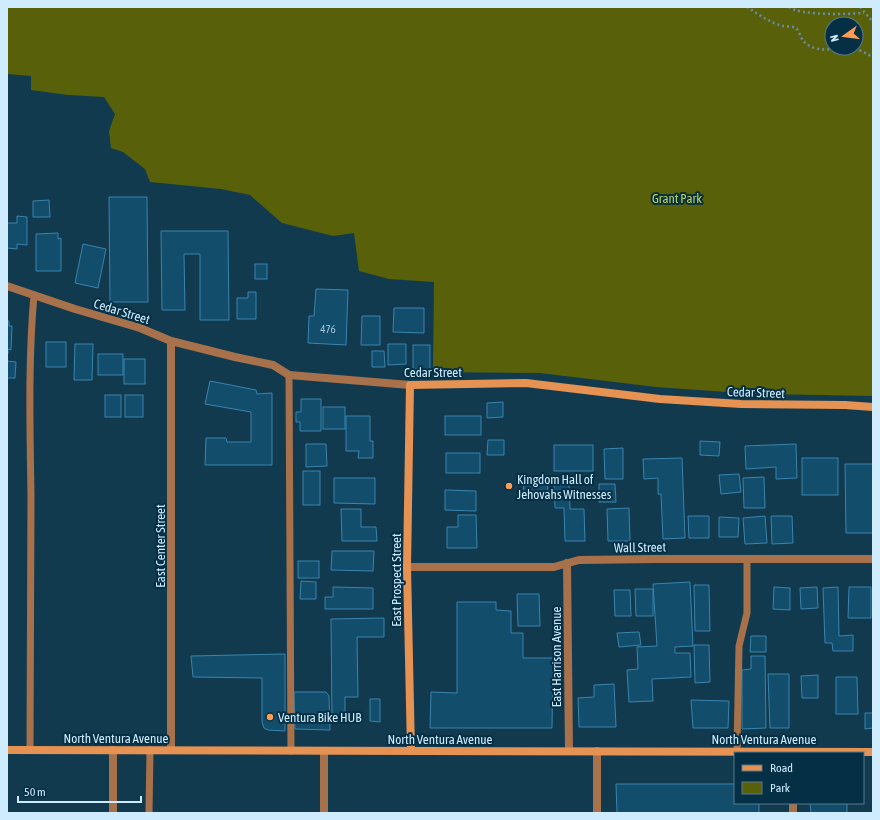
<svg xmlns="http://www.w3.org/2000/svg" width="880" height="820" font-family="'Asap Condensed',sans-serif">
<rect width="100%" height="100%" fill="#123a4f"/>
<path fill="#58610a" fill-rule="evenodd" d="M7,7H873V396L755,394L656,387L540,373L433,372L434,282L389,279L359,271L354,233L333,236L282,223L250,195L221,189L150,182L145,169L123,152L111,148L109,131L115,114L104,97L68,95L31,90V76L7,74ZM832,24H856V48H832Z"/>
<g fill="#124d6c" stroke="#3a84ae">
<polygon points="109,197 147,197 148,302 110,302"/>
<polygon points="49,200 50,217 33,217 33,201"/>
<polygon points="17,216 27,217 27,245 17,244 17,249 7,248 7,223 17,223"/>
<polygon points="161,231 228,231 229,320 200,320 200,254 184,254 185,310 162,310"/>
<polygon points="58,233 58,239 61,238 61,271 36,271 36,234"/>
<polygon points="83,244 106,249 98,288 75,283"/>
<rect x="255" y="264" width="12" height="15"/>
<polygon points="316,289 348,290 346,345 308,343 309,316 314,316"/>
<polygon points="248,292 256,292 256,319 237,319 237,298 248,298"/>
<polygon points="394,308 424,308 424,333 393,332"/>
<polygon points="362,316 380,316 380,345 361,345"/>
<polygon points="7,321 9,321 9,326 12,326 11,350 8,349 8,354 7,354"/>
<rect x="46" y="342" width="20" height="25"/>
<polygon points="75,344 93,344 92,380 74,380"/>
<polygon points="388,344 406,344 406,364 388,365"/>
<rect x="413" y="345" width="17" height="24"/>
<polygon points="372,351 384,351 385,367 372,367"/>
<rect x="98" y="354" width="25" height="21"/>
<rect x="124" y="359" width="21" height="25"/>
<polygon points="7,361 16,362 15,378 7,378"/>
<polygon points="210,381 256,390 257,394 272,393 272,465 205,465 206,438 226,438 227,442 251,442 251,412 205,404"/>
<rect x="105" y="395" width="16" height="22"/>
<rect x="125" y="395" width="18" height="22"/>
<polygon points="301,399 321,399 321,431 300,431 300,422 296,422 296,412 301,412"/>
<polygon points="503,402 503,417 487,418 487,403"/>
<rect x="323" y="407" width="22" height="22"/>
<polygon points="346,416 370,416 370,441 373,441 373,458 358,458 359,451 346,451"/>
<rect x="445" y="416" width="36" height="19"/>
<polygon points="488,440 504,440 504,455 487,455"/>
<polygon points="700,441 720,442 719,456 700,455"/>
<polygon points="306,444 326,444 327,466 306,467"/>
<polygon points="796,444 797,478 776,479 776,467 746,469 745,446"/>
<rect x="554" y="445" width="39" height="26"/>
<polygon points="623,448 623,479 605,479 604,449"/>
<rect x="446" y="453" width="34" height="20"/>
<polygon points="682,458 685,538 663,539 661,494 658,494 658,478 644,479 643,459"/>
<rect x="802" y="458" width="36" height="37"/>
<polygon points="845,464 873,464 873,533 846,533"/>
<rect x="303" y="471" width="17" height="34"/>
<polygon points="739,474 741,492 721,494 719,475"/>
<polygon points="764,477 765,508 744,508 743,478"/>
<polygon points="334,478 375,478 375,504 334,503"/>
<polygon points="547,478 548,495 524,495 523,479"/>
<polygon points="554,484 569,484 570,509 584,509 585,541 565,541 564,508 555,508"/>
<polygon points="599,484 615,484 616,502 599,502"/>
<polygon points="445,490 476,491 476,511 445,510"/>
<polygon points="629,508 630,541 608,541 607,509"/>
<polygon points="341,509 361,509 361,527 376,527 377,541 342,541"/>
<polygon points="458,515 476,515 477,548 447,548 447,527 458,527"/>
<polygon points="688,516 709,516 709,538 689,538"/>
<polygon points="765,516 767,543 745,544 743,518"/>
<polygon points="771,516 792,516 793,543 772,544"/>
<polygon points="719,517 739,518 738,537 719,537"/>
<polygon points="332,551 374,551 373,571 331,570"/>
<rect x="298" y="561" width="21" height="17"/>
<polygon points="301,581 316,582 316,599 300,599"/>
<polygon points="690,582 693,646 675,647 675,653 690,653 691,677 652,679 653,701 629,702 627,670 638,669 637,647 657,646 653,584"/>
<polygon points="694,585 709,585 710,631 695,631"/>
<polygon points="333,587 373,588 373,609 325,609 325,597 333,597"/>
<polygon points="774,587 790,588 790,610 773,609"/>
<polygon points="817,587 818,608 801,609 800,588"/>
<polygon points="838,587 839,636 853,635 853,651 833,651 832,643 825,643 823,588"/>
<polygon points="849,587 871,587 871,618 848,618"/>
<polygon points="635,589 653,589 653,616 636,616"/>
<polygon points="614,590 630,590 631,616 615,616"/>
<polygon points="517,594 539,594 540,626 518,626"/>
<polygon points="457,602 496,602 496,610 511,611 511,633 523,633 523,658 553,658 552,728 430,728 431,692 457,693"/>
<polygon points="384,618 384,637 357,637 358,697 345,697 345,720 342,722 332,722 331,619"/>
<polygon points="639,632 641,645 619,647 617,633"/>
<polygon points="751,636 766,636 766,652 750,652"/>
<polygon points="694,645 709,645 710,682 695,683"/>
<polygon points="285,654 285,731 268,730 264,728 262,722 262,678 193,677 191,656"/>
<polygon points="751,656 765,656 766,728 742,729 742,670 751,669"/>
<polygon points="768,674 789,674 789,728 770,728"/>
<polygon points="818,675 818,698 802,698 801,676"/>
<polygon points="836,677 857,677 858,714 836,714"/>
<polygon points="614,684 616,727 579,727 578,698 594,697 594,685"/>
<polygon points="294,692 326,692 329,696 330,730 295,729"/>
<polygon points="370,699 380,699 380,722 370,721"/>
<polygon points="691,700 729,701 728,728 693,728"/>
<polygon points="865,713 873,713 873,728 865,729"/>
<polygon points="616,784 735,784 735,803 759,803 759,813 617,813"/>
<polygon points="810,803 847,803 847,813 811,813"/>
</g>
<g fill="none" stroke-linecap="round" stroke-linejoin="round">
<g stroke="#6a8da1" stroke-width="2.5" stroke-dasharray="2 3" stroke-linecap="butt">
<path d="M747,7C758,14 770,23 783,26C787,27 792,26 796,28C799,31 800,36 802,39C807,48 824,52 833,48"/>
<path d="M789,7C800,16 849,14 864,13"/>
<polyline points="860,7 873,22"/>
<polyline points="855,48 873,57"/>
</g>
<g stroke="#a7724b" stroke-width="7">
<polyline points="289,375 291,751"/>
<path d="M30,750C31,665 31,580 31,495C30,429 28,361 34,295"/>
<polyline points="737,751 739,646 747,613 747,559"/>
<polyline points="149,813 150,750"/>
</g>
<g stroke="#a7724b" stroke-width="8">
<polyline points="7,286 75,309 140,328 171,341 235,357 273,365 289,375 410,385"/>
<polyline points="171,341 171,750"/>
<polyline points="567,563 569,751"/>
<polyline points="407,567 554,567 579,560 657,559 873,559"/>
<polyline points="113,750 113,813"/>
<polyline points="324,751 324,813"/>
<polyline points="597,751 597,813"/>
<polyline points="793,813 793,803"/>
</g>
<g stroke="#e69252" stroke-width="8">
<polyline points="7,750 873,752"/>
<polyline points="411,751 407,567 410,385 526,383 660,399 741,404 845,405 873,407"/>
</g>
</g>
<g fill="#fc9d53" stroke="#052f44" stroke-width="1.5">
<circle cx="509" cy="486" r="4"/>
<circle cx="270" cy="717" r="4"/>
</g>
<g text-anchor="middle" stroke-width="4" stroke-linejoin="round" paint-order="stroke">
<g font-size="11" fill="#a0c4da">
<text x="328" y="333">476</text>
</g>
<g font-size="13" fill="#c0d249" stroke="#052f44">
<text x="677" y="203">Grant Park</text>
</g>
<g font-size="13" fill="#cfebfe" stroke="#052f44">
<text transform="translate(122 311) rotate(17)" y="5">Cedar Street</text>
<text x="433" y="377">Cedar Street</text>
<text transform="translate(756 392) rotate(2)" y="5">Cedar Street</text>
<text transform="translate(160 546) rotate(-90)" y="5">East Center Street</text>
<text transform="translate(640 547) rotate(-1)" y="5">Wall Street</text>
<text transform="translate(396 580) rotate(-90)" y="5">East Prospect Street</text>
<text transform="translate(556 657) rotate(-90)" y="5">East Harrison Avenue</text>
<text x="116" y="743">North Ventura Avenue</text>
<text x="440" y="744">North Ventura Avenue</text>
<text x="764" y="744">North Ventura Avenue</text>
</g>
<g font-size="13" fill="#cfebfe" stroke="#052f44" text-anchor="start">
<text x="517" y="484">Kingdom Hall of<tspan x="517" dy="15">Jehovahs Witnesses</tspan></text>
<text x="278" y="722">Ventura Bike HUB</text>
</g>
</g>
<rect width="880" height="820" fill="none" stroke="#cfebfe" stroke-width="16"/>
<rect x="734" y="752" width="130" height="52" fill="#052f44" stroke="#567a8e"/>
<rect x="742" y="765" width="20" height="6" fill="#e69252" stroke="#567a8e"/>
<text x="770" y="772" font-size="12" fill="#cfebfe">Road</text>
<rect x="742" y="782" width="20" height="12" fill="#58610a" stroke="#567a8e"/>
<text x="770" y="792" font-size="12" fill="#cfebfe">Park</text>
<g transform="translate(844 36) rotate(256)"><circle r="19" fill="#052f44" stroke="#567a8e"/>
<path d="M0-3L7 15L0 10L-7 15Z" fill="#fc9d53"/>
<text y="-6" font-size="11" font-weight="bold" text-anchor="middle" fill="#cfebfe">N</text>
</g>
<path d="M18 796v6h123v-6" fill="none" stroke="#cfebfe" stroke-width="2"/>
<text x="24" y="796" font-size="12" fill="#cfebfe" stroke="#052f44" stroke-width="3" paint-order="stroke">50 m</text>
</svg>
